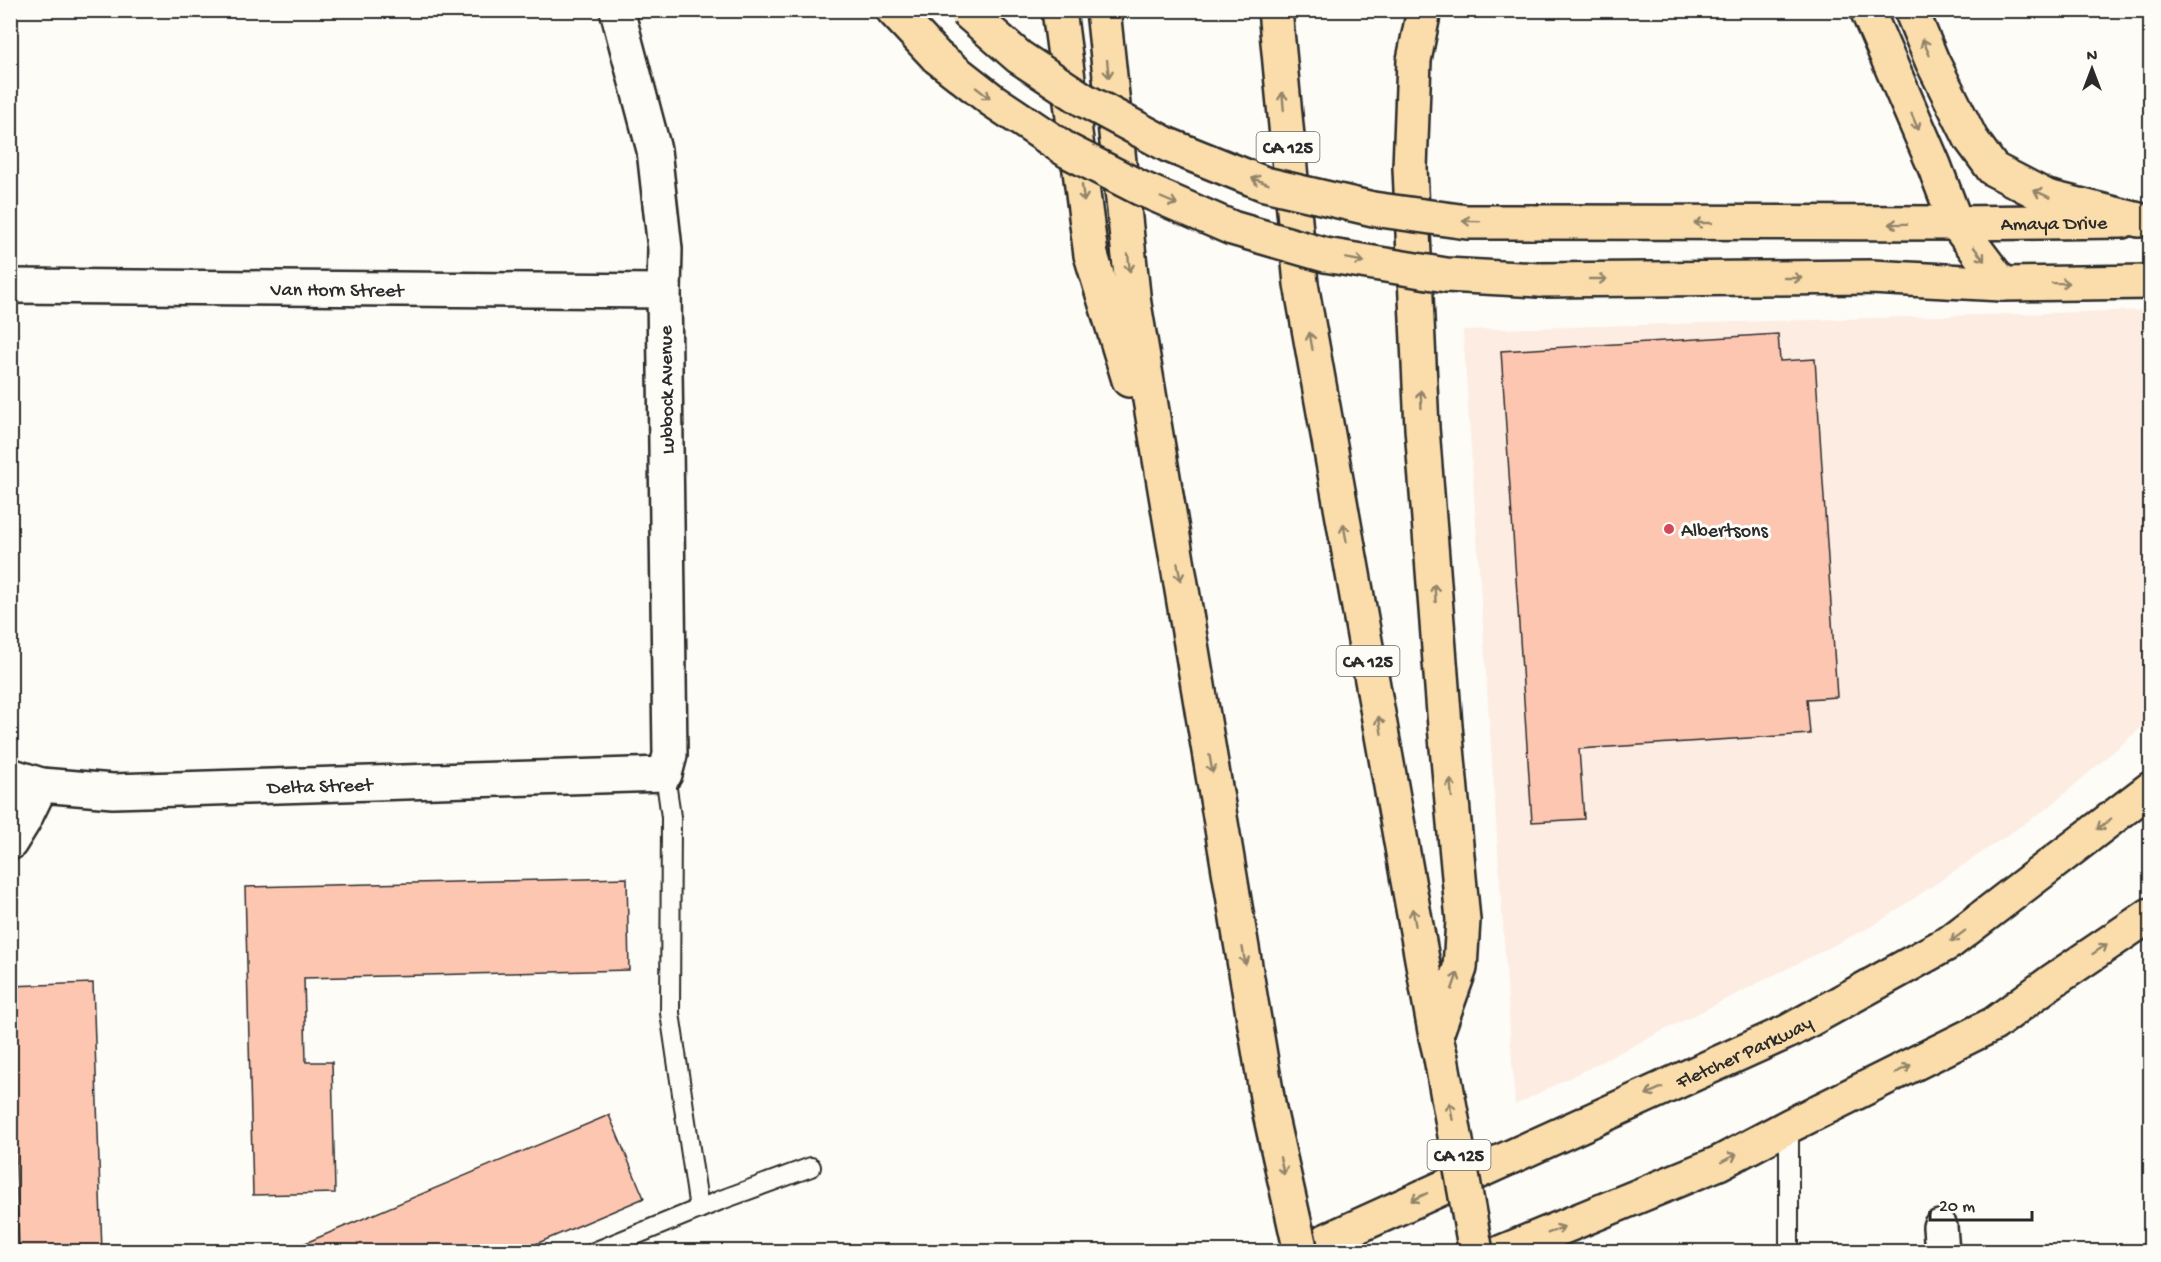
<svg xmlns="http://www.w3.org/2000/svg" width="2161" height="1262" font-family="'Gochi Hand',sans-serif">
<rect width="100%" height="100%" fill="#fdfcf7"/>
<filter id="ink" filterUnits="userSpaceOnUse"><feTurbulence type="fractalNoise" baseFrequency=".0167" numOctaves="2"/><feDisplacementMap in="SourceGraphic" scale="12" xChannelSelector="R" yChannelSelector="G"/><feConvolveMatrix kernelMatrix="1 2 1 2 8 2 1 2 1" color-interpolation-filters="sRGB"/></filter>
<g filter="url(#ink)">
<polygon fill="#fdece2" points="2150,310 2150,720 2049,807 1876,924 1515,1105 1463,330"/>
<g fill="#fdc6b1" stroke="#2b2b2b" stroke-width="1.5">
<polygon points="1778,334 1780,361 1815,359 1837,697 1807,699 1810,734 1579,749 1584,819 1532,822 1501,351"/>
<polygon points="627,878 629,970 304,978 306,1062 332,1062 335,1193 253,1195 245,887"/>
<polygon points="93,983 102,1252 19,1252 10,986"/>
<polygon points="609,1115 644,1198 517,1252 284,1252"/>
</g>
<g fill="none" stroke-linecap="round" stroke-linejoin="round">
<g stroke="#2b2b2b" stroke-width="22">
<g id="lane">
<polyline points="665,774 671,817 670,1013 699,1209"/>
<polyline points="1789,1126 1789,1252"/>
<polyline points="594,1252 721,1200 811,1167"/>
</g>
</g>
<g stroke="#2b2b2b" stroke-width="38">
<g id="street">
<path id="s1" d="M10,286L664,291"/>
<polyline points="10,775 41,785"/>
<polyline points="1940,1227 1942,1252"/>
</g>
</g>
<g stroke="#2b2b2b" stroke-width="38">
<g id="secondary">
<path id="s2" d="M10,843L23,822L41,785L113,791L665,774L670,755L664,291L665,249L654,150L617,10"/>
</g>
</g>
<g stroke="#2b2b2b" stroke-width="38">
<g id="primary">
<path id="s3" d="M1956,223L2122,221"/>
<polyline points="2002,284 2150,282"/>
<path id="s4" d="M1301,1252L1789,1031L1950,942L2150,789"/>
<polyline points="1502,1252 1719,1163 1789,1126 1994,1024 2051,982 2150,915"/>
</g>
</g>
<g stroke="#2b2b2b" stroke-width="38">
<g id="highway">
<polyline points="893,10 937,57"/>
<polyline points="1059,10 1091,255 1129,380"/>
<polyline points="1103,10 1134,304 1269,1109"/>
<polyline points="1275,10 1301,284 1436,1037 1441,1058"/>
<polyline points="1424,10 1414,60 1410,168 1422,428 1445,726 1463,920 1460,968 1436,1035"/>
<polyline points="1867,10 1934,165 1956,223 2002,284"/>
<polyline points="1911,10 1932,61 1971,139 1993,169 2047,197 2139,220"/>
<polyline points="1530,222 1956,223"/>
<polyline points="1539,280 1871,277 2002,284"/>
</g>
</g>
<use href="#lane" stroke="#fdfcf7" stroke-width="18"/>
<use href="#street" stroke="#fdfcf7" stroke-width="33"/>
<use href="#secondary" stroke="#fdfcf7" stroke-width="33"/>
<use href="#primary" stroke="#faddab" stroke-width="33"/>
<use href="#highway" stroke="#faddab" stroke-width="33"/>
<g stroke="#2b2b2b" stroke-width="38" stroke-linecap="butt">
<g id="highway-bridge">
<polyline points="965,10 1019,57 1084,100 1168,145 1265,184 1373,209 1467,222 1530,222"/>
<polyline points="937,57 992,100 1068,151 1140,188 1232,228 1325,255 1446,275 1539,280"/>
<polyline points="1441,1058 1476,1252"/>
<polyline points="1269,1109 1301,1252"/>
</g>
</g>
<use href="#highway-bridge" stroke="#faddab" stroke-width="33"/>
</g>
<defs><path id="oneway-shaft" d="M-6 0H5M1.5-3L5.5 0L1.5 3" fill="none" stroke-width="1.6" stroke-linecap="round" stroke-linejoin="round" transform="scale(1.5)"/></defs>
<g stroke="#92846b">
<use href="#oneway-shaft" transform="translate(1926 47) rotate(-113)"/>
<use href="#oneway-shaft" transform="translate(1108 69) rotate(84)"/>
<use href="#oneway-shaft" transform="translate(983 93) rotate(38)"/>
<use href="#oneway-shaft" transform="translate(1283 101) rotate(-95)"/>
<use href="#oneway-shaft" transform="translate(1915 122) rotate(67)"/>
<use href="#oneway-shaft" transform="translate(1260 181) rotate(-160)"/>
<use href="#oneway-shaft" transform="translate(1083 193) rotate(83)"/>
<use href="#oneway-shaft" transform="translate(2042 194) rotate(-156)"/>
<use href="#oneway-shaft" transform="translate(1169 201) rotate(23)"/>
<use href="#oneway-shaft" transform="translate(1471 221) rotate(-178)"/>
<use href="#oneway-shaft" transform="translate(1703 223) rotate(-180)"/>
<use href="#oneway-shaft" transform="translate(1898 224) rotate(179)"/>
<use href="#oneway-shaft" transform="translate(1979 254) rotate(53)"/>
<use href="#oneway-shaft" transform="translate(1355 260) rotate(10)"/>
<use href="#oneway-shaft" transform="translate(1129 263) rotate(84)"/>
<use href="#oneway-shaft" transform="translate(1793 278)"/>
<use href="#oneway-shaft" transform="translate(1598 279)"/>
<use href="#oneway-shaft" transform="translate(2061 283) rotate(-1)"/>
<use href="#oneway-shaft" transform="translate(1311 341) rotate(-100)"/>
<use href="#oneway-shaft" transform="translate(1421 399) rotate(-93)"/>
<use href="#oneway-shaft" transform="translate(1345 533) rotate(-100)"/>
<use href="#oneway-shaft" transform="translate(1179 572) rotate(80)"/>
<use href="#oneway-shaft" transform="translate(1435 593) rotate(-94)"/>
<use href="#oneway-shaft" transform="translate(1380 725) rotate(-100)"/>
<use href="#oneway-shaft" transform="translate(1211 764) rotate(80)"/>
<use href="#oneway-shaft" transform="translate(1451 788) rotate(-95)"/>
<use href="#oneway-shaft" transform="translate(2104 824) rotate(143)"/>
<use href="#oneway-shaft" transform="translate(1414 917) rotate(-100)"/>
<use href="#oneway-shaft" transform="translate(1958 936) rotate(143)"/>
<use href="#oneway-shaft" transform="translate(2100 949) rotate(-34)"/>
<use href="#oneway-shaft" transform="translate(1244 956) rotate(80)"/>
<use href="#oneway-shaft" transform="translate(1455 981) rotate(-71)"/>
<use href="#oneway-shaft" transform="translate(1903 1069) rotate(-27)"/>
<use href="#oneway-shaft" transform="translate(1654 1091) rotate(156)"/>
<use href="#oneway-shaft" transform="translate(1451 1111) rotate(-100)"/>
<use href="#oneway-shaft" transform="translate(1729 1158) rotate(-28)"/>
<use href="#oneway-shaft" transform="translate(1282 1166) rotate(77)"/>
<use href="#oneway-shaft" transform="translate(1419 1197) rotate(155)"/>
<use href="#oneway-shaft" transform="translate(1556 1230) rotate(-22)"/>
</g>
</g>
<circle fill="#d1495b" stroke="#fdfcf7" stroke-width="2" cx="1669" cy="529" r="6"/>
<g text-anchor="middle" stroke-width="6" stroke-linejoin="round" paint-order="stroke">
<g fill="#fdfcf7" stroke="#6a6a68" stroke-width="1.5">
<rect x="1256.5" y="132" width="63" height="30" rx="4.5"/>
<rect x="1336.5" y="646" width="63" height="30" rx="4.5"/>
<rect x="1427.5" y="1140" width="63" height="30" rx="4.5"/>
</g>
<g font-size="18" font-weight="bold" fill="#2b2b2b">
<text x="1288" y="153">CA 125</text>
<text x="1368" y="667">CA 125</text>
<text x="1459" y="1161">CA 125</text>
</g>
<g font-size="20" fill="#2b2b2b" stroke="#fdfcf7">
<text dy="7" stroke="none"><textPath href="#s3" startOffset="98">Amaya Drive</textPath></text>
<text dy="7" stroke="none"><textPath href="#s1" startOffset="327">Van Horn Street</textPath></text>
<text transform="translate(665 390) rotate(-91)" y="7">Lubbock Avenue</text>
<text dy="7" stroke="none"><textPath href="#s2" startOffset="345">Delta Street</textPath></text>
<text dy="7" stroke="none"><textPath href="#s4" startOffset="486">Fletcher Parkway</textPath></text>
</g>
<g font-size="20" fill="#2b2b2b" stroke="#fdfcf7" text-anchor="start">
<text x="1681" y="536">Albertsons</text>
</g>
</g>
<rect width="2161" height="1262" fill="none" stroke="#fdfcf7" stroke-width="36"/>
<rect x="18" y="18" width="2125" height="1226" fill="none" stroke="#2b2b2b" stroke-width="2" filter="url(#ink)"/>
<g transform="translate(2092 69)" stroke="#fdfcf7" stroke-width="4.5" paint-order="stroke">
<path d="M0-4.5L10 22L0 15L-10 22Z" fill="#2b2b2b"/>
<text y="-9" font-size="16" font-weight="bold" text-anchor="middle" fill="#2b2b2b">N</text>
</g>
<path d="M1930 1211v9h102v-9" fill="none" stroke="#2b2b2b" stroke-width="3"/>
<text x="1939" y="1211" font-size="18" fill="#2b2b2b" stroke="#fdfcf7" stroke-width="4.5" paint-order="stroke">20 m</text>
</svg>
